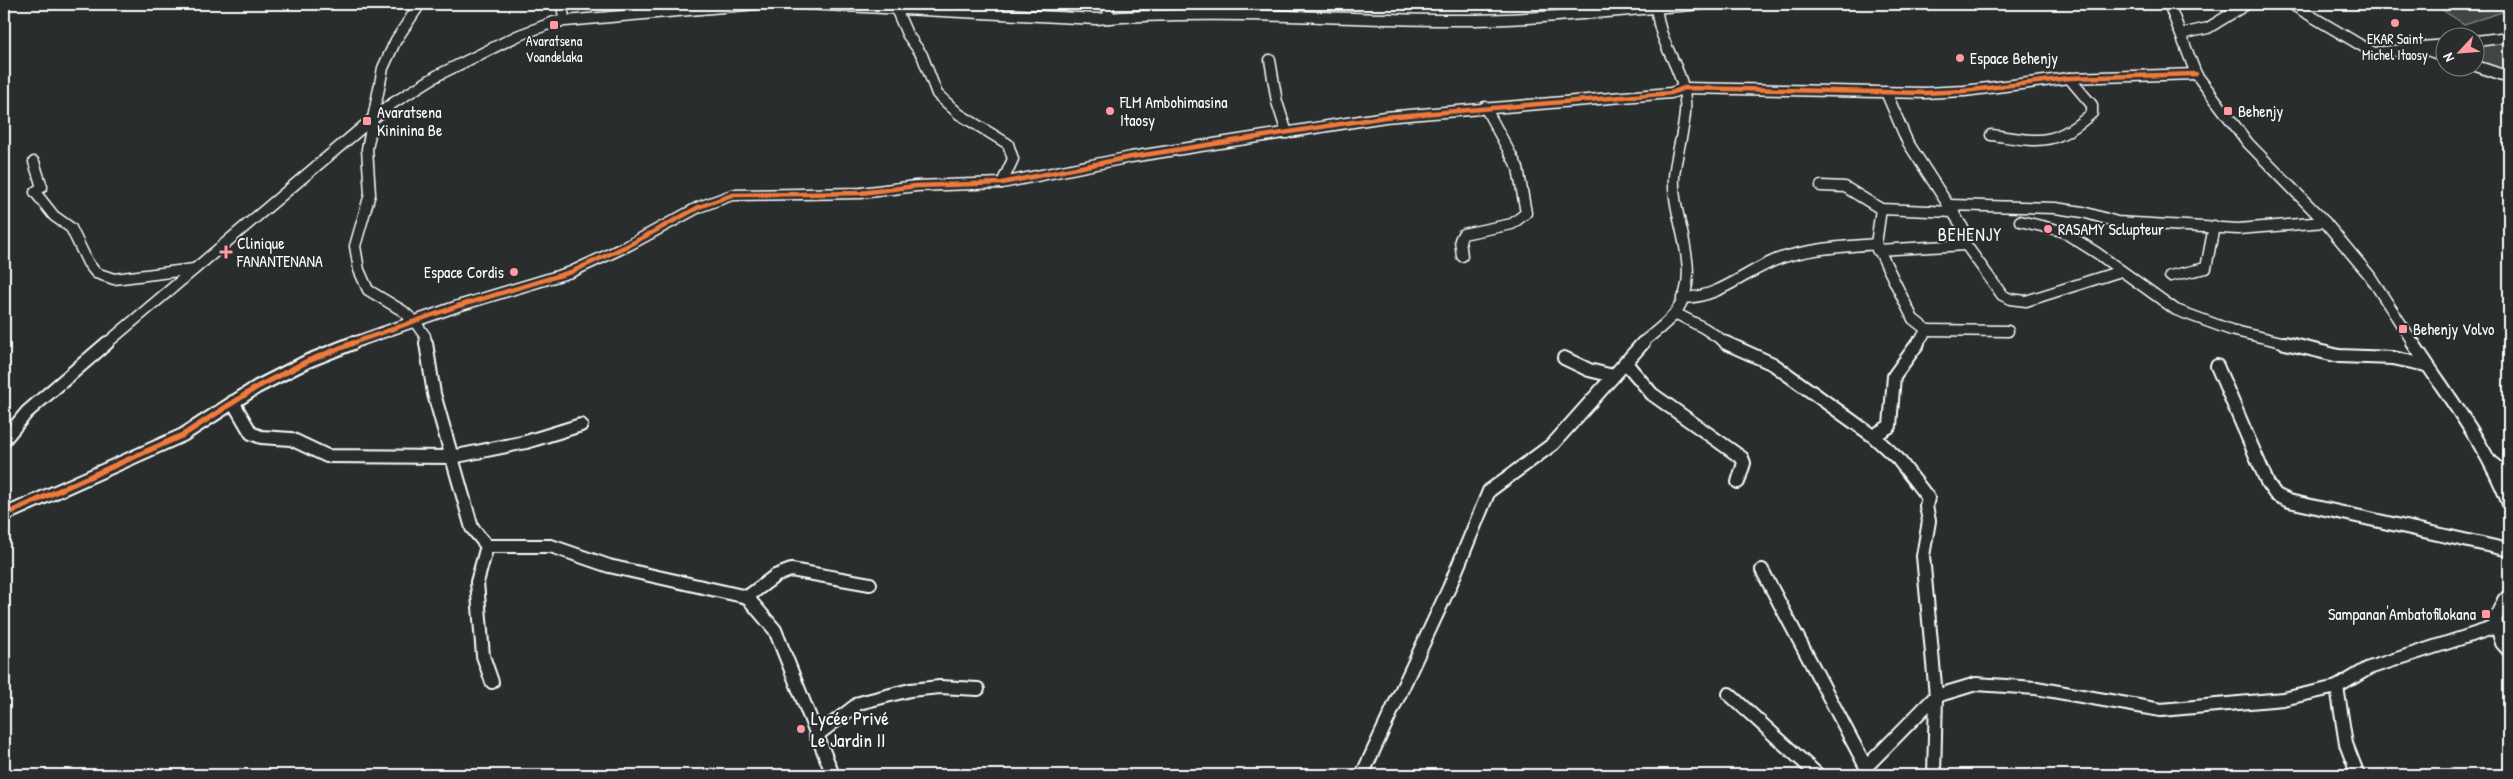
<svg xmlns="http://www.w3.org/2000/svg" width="2513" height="779" font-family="'Patrick Hand',sans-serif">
<rect width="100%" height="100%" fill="#2a2d2e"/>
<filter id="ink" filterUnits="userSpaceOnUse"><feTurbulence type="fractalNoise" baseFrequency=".02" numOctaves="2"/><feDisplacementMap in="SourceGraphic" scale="10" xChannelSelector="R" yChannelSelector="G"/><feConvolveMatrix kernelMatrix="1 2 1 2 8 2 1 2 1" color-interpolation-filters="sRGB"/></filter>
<g filter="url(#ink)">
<g fill="#414445" stroke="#a0a2a2">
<polygon points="2443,4 2509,4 2509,10 2464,24 2436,6"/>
<polygon points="2509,41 2509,72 2476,62 2476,44"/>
</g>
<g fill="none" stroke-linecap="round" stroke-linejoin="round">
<g stroke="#fff" stroke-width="13">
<g id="minor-far1">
<polyline points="420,4 396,40 383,68 367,149 370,194 355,246 359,270 368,290 403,311 415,322 425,336 426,344"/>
<polyline points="562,4 564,19"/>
<path d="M806,4L1096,19C1217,9 1338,20 1459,20C1541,20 1622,10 1704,4"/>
<polyline points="1108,4 1109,18"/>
<polyline points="2169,4 2196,74 2248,143 2325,222 2370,276 2414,344"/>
<polyline points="2291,4 2374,53 2422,48 2446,57"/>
<polyline points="896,9 907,34 922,55 937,94 959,114 1008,144 1013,159 1002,183"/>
<polyline points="2181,34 2208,28 2247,4"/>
<polyline points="2476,41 2509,37"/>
<polyline points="2422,47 2446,45"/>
<polyline points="1270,60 1277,102 1287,133"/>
<polyline points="2476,66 2509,77"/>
<polyline points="1886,92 1907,141 1963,228 1966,245 2002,295 2010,299 2026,301 2121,271"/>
<path d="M1991,135C2038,141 2053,148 2092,113V105L2069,78"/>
<polyline points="34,162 42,187 35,192 54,216 71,228 88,263 96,273 114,279 194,269"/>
<polyline points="1821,186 1845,187 1881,209 1954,212"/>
<polyline points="1949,205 2055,208 2083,212 2117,222 2238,229 2325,222"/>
<polyline points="2020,221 2062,231 2097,253 2176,310 2231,330 2290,344"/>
<polyline points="1876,244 1881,209"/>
<polyline points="1877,250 1966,245"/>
<polyline points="1462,256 1460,240 1463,234 1512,224 1526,213 1518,168 1485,107"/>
<polyline points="2170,276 2206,268 2214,226"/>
<path d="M1682,298C1721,298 1746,270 1781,258C1811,248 1845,247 1876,244L1913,319L1927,330L1917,344"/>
<polyline points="1675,313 1704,328 1728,344"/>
<polyline points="1927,330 2008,331"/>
<polyline points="106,344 371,120 393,103 438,75 517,36 554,22 757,4"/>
<polyline points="350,344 458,306 571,272 629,245 699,207 732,195 861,193 916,186 1002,183 1131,157 1385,117 1671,93 1684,88 1925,93 1964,91 2069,78 2196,74"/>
<path d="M1641,344C1652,334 1666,325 1675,313C1706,273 1671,220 1674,177C1676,149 1691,115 1683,87C1679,70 1669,54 1663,37C1659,28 1658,18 1656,8"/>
</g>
</g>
<g stroke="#fff" stroke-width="16">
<g id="minor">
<polyline points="426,343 434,394 472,528 487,546 551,546 609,566 747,597 775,630 833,775"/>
<polyline points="1726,343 1773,364 1873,436 1898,459 1928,498 1926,506 1929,521 1923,556 1936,696 1866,767 1762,570"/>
<polyline points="2285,343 2339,356 2393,358 2426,365"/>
<path d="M2413,343C2446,394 2488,447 2509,504"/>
<polyline points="1564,358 1589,370 1613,376"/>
<polyline points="1625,362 1652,394 1742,458 1744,463 1738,482"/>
<polyline points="2217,366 2268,484 2276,495 2289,501 2509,550"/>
<polyline points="233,402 251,433 261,437 291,439 327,456 452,457 526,442 581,425"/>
<polyline points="1873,436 1890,426 1894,376 1918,343"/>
<polyline points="4,440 27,412 107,343"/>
<polyline points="2493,464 2509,478"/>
<polyline points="4,515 183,435 257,387 308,361 353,343"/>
<polyline points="487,546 477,582 483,656 492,682"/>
<polyline points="2509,596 2504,600 2495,620 2502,643 2509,651"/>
<polyline points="747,597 775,576 791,570 870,584"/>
<polyline points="2337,687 2346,744 2358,775"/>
<polyline points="1729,694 1818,775"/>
<polyline points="816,736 859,703 910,690 940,687 978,689"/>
<polyline points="1362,775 1449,588 1489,491 1553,444 1643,343"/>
<polyline points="1934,775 1936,696 1976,684 2036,688 2161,710 2283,699 2337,687 2369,668 2496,627"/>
</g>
</g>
<use href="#minor-far1" stroke="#2a2d2e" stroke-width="10"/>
<use href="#minor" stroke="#2a2d2e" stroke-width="12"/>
<g stroke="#2a2d2e" stroke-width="7">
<polyline id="cycleway-far1" points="350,344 458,306 571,272 629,245 699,207 732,195 861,193 916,186 1002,183 1131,157 1385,117 1671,93 1684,88 1925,93 1964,91 2069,78 2196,74"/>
</g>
<g stroke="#2a2d2e" stroke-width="9">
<polyline id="cycleway" points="4,515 183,435 257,387 308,361 353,343"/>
</g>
<use href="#cycleway-far1" stroke="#f17a3a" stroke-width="4.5"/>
<use href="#cycleway" stroke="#f17a3a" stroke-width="5.5"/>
</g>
</g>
<g fill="#ff9aa2" stroke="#2a2d2e" stroke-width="2">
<circle cx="2395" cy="23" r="5"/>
<rect x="549" y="20" width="10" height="10" rx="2.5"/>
<circle cx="1960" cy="58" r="5"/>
<circle cx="1110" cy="111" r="5"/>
<rect x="2223" y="106" width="10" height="10" rx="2.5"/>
<rect x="362" y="116" width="10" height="10" rx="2.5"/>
<circle cx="2048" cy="229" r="5"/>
<path d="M223.5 244.5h5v5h5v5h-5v5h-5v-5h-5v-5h5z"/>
<circle cx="514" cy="272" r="5"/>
<rect x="2398" y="324" width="10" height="10" rx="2.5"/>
<rect x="2481" y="609" width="10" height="10" rx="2.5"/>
<circle cx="801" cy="729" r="5"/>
</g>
<g text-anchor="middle" stroke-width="4" stroke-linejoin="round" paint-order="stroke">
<g font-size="14" fill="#fff" stroke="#2a2d2e">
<text x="2395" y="44">EKAR Saint<tspan x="2395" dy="16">Michel Itaosy</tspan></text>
<text x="554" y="46">Avaratsena<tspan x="554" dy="16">Voandelaka</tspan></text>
</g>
<g font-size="16" fill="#fff" stroke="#2a2d2e" text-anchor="start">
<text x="1970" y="64">Espace Behenjy</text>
<text x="1120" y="108">FLM Ambohimasina<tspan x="1120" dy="18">Itaosy</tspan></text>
<text x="2238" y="117">Behenjy</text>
<text x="377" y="118">Avaratsena<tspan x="377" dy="18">Kininina Be</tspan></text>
<text x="2058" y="235">RASAMY Sclupteur</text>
<text x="237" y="249">Clinique<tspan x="237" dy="18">FANANTENANA</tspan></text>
<text x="504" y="278" text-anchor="end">Espace Cordis</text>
<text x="2413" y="335">Behenjy Volvo</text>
<text x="2476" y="620" text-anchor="end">Sampanan'Ambatofilokana</text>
</g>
<g font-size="18" letter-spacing="1" fill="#fff" stroke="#2a2d2e">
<text x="1970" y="241">BEHENJY</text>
</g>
<g font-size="19" fill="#fff" stroke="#2a2d2e" text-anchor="start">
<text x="811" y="725">Lycée Privé<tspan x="811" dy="22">Le Jardin II</tspan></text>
</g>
</g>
<rect width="2513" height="779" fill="none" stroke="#2a2d2e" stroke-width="20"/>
<rect x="10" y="10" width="2493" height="759" fill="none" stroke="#fff" stroke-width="2" filter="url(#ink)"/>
<g transform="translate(2460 52) rotate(244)"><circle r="24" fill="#2a2d2e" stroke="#7f8182"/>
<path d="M0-4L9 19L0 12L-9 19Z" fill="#ff9aa2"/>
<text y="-8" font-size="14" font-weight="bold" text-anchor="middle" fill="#ffffff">N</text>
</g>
</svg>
